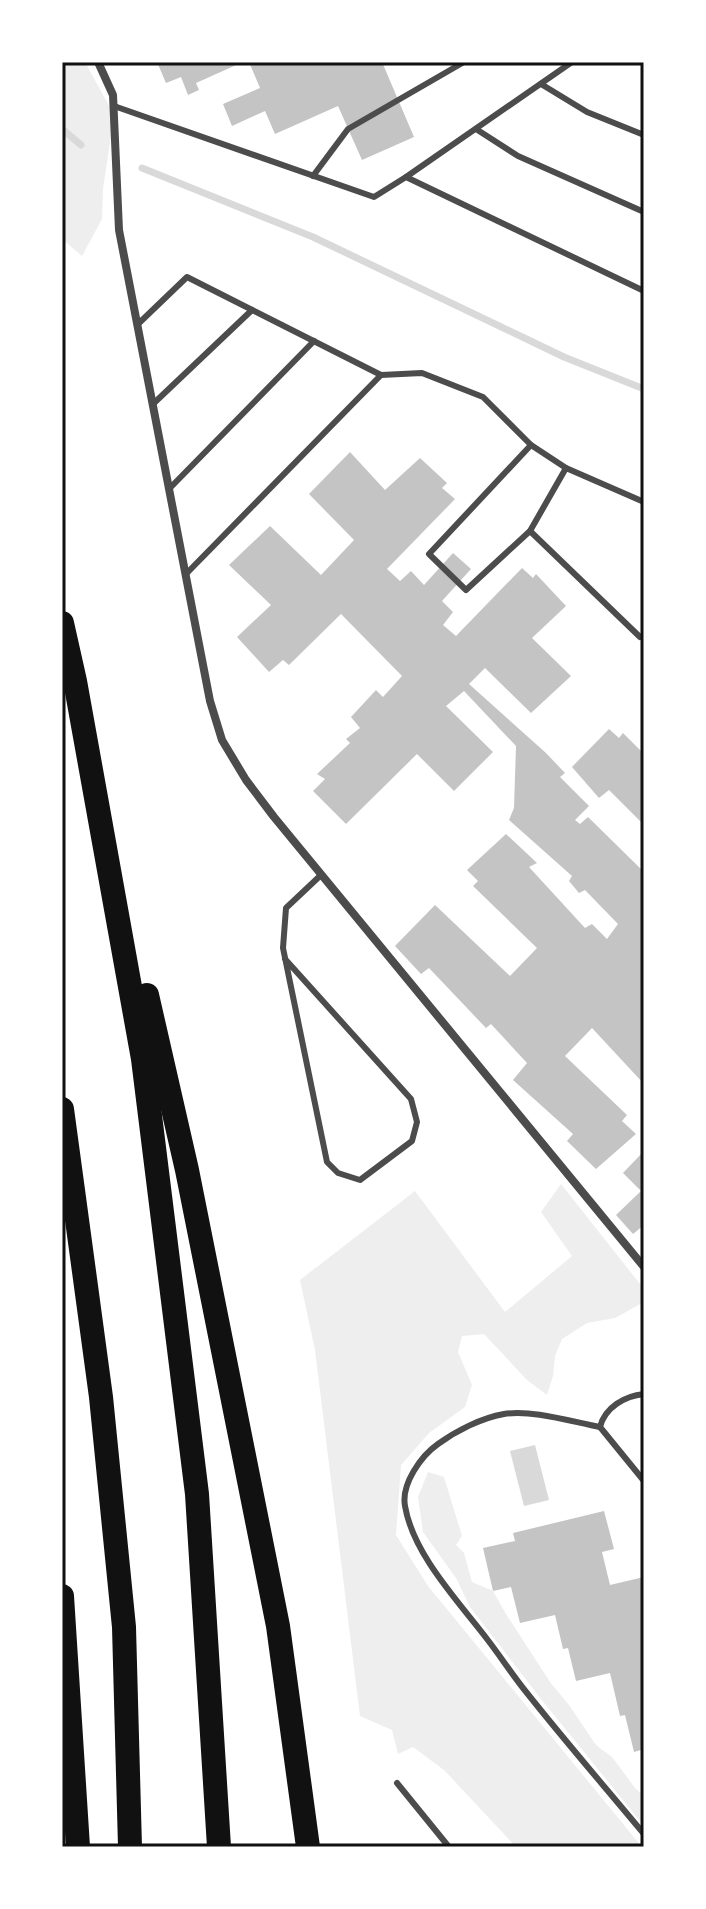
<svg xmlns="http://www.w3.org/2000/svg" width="706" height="1909" font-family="Manrope,sans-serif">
<rect width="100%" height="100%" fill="#fff"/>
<g fill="#eee">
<polygon points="62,62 85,62 114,115 103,189 102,219 82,256 62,239"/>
<polygon points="561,1184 644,1289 644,1302 615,1318 587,1323 562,1339 555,1356 553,1376 547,1395 527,1380 484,1334 462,1336 458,1352 472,1385 465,1407 429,1433 401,1465 396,1535 428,1586 642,1847 516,1847 444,1770 413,1747 398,1754 392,1730 360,1716 315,1350 300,1280 415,1191 505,1312 572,1256 541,1212"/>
<polygon points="428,1472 444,1477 462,1536 456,1545 464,1553 472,1582 493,1591 506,1614 550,1682 569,1705 596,1745 612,1757 635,1788 644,1796 644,1826 541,1699 470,1607 456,1578 423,1532 418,1497"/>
</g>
<polygon fill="#d9d9d9" points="535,1445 549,1500 524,1506 510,1451"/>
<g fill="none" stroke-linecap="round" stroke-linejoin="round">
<g stroke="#d9d9d9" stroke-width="7">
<polyline points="62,129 81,145"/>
<polyline points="142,168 313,237 564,357 644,389"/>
</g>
</g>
<g fill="#c4c4c4">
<polygon points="157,62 243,62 196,83 199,90 188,95 181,77 166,83"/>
<polygon points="249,62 382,62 414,137 362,160 338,106 275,134 265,111 232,126 223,104 260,88"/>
<polygon points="350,452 385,490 420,458 447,483 442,488 455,499 387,569 400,581 411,571 424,585 453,553 471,569 442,601 453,612 443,625 456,636 522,568 533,578 536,574 566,606 532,638 571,676 531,713 485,668 469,684 546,753 565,773 560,777 589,806 575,820 580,824 588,817 644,872 644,1084 592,1028 565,1056 627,1115 622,1121 636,1134 596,1169 567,1141 573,1134 513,1080 527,1063 491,1024 486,1028 429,968 421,974 395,946 435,905 510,976 537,948 473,886 478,881 467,870 506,834 537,863 529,867 585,928 592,924 607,939 618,924 585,890 579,893 569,881 572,876 509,820 514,808 516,746 464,691 446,706 493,752 454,791 417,754 346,824 313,791 325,779 317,774 350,743 346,739 360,728 351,717 376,690 383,697 402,676 341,614 289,665 283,660 269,672 237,637 271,605 229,565 270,526 321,575 354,540 309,494"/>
<polygon points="609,729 619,738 623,733 644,754 644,825 609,790 599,798 572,767"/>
<polygon points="644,1151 644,1225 633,1234 616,1215 641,1191 623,1173"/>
<polygon points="604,1511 614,1549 602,1552 610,1585 644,1577 644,1749 634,1752 625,1715 620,1716 610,1673 576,1681 568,1648 563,1649 555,1615 520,1623 511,1587 493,1591 483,1548 515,1541 513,1533"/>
</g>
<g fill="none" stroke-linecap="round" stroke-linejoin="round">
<g stroke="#4c4c4c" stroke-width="6">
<polyline points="541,84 587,112 644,135"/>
<polyline points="114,106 374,197 406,177 644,291"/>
<polyline points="476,129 518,156 644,212"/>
<polyline points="313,176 348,129 464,62"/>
<polyline points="406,177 572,62"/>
<polyline points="137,325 187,277 381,375"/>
<polyline points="153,404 252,310"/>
<polyline points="531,445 566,468"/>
<polyline points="169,489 314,341"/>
<polyline points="530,531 640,637"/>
<polyline points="186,574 381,375 422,373 483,397 531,445 429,554 466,590 530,531 566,468 644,502"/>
<polyline points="285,959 411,1099 417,1122 412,1141 360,1180 338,1173 327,1162 283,948 286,908 321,875"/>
<path d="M644,1394C625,1396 605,1407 600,1427L644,1481"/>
<path d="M600,1427C573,1422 531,1409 504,1414C481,1418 456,1431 438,1444C421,1456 401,1484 405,1506C413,1554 458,1601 487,1639C501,1657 513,1676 527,1693C565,1741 605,1787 644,1834"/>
<polyline points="397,1783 449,1847"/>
</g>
<polyline stroke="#4c4c4c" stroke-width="8" points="98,62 113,95 119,230 210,701 222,740 246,780 274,817 644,1267"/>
<g stroke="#111" stroke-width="24">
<polyline points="62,623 75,681 143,1059 197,1494 219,1847"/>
<polyline points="147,995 187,1170 278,1626 308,1847"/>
<polyline points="62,1109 101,1397 124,1627 130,1847"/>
<polyline points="62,1596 78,1847"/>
</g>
</g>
<rect width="706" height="1909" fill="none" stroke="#ffffff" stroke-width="128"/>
<rect x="64" y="64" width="578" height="1781" fill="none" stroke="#111" stroke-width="3"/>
</svg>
